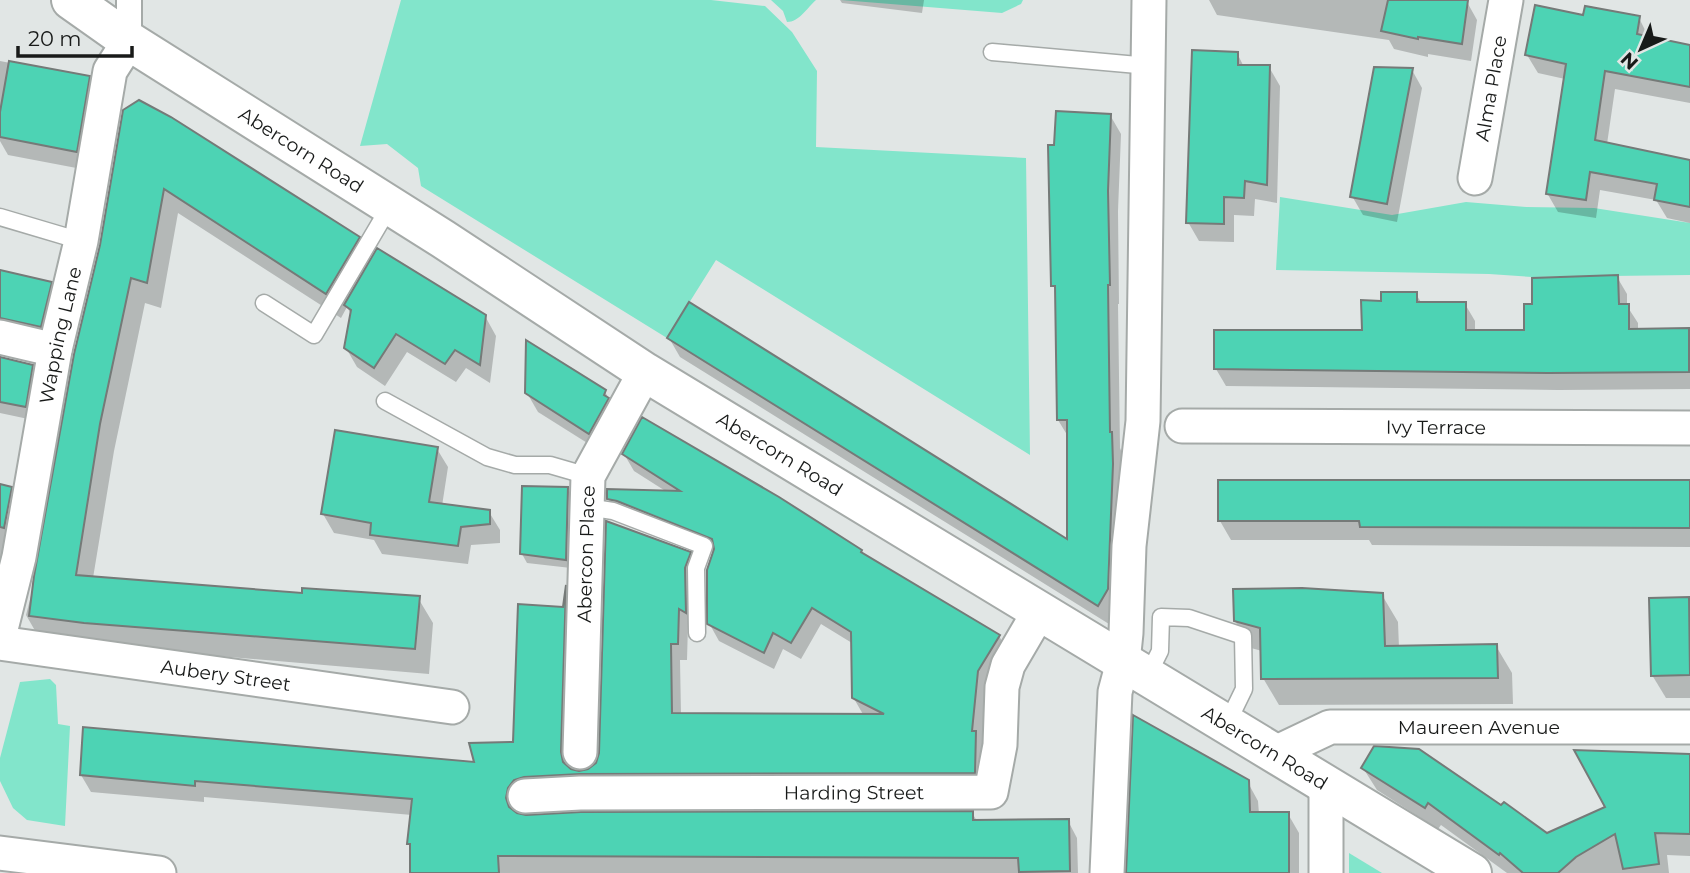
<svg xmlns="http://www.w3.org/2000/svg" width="1690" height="873" font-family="Montserrat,sans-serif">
<rect width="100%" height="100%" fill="#e1e6e5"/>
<g fill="#82e5cb">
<polygon points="401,0 711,0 765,6 792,32 817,71 816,147 1026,158 1030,455 716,260 667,338 421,186 418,168 387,144 360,146"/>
<path d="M771,0H816C807,8 799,22 787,22L783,11Z"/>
<polygon points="841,0 1023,0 1021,4 1002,13"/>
<polygon points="1280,197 1392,215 1466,202 1526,207 1594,208 1690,223 1690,275 1532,277 1489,274 1276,270"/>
<polygon points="50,679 56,685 58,724 70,726 65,826 27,820 13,808 0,781 0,758 20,682"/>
<polygon points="1349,853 1382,873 1349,873"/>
</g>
<g fill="#0003">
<polygon points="840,0 924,0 922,13 842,3"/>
<polygon points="1209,0 1452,0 1467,2 1477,20 1471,61 1428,54 1428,57 1394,49 1389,40 1217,15"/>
<polygon points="1585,18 1639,18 1649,38 1690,46 1690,103 1615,89 1607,144 1690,160 1690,223 1667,218 1656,200 1600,190 1596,218 1558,212 1547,193 1565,79 1538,73 1527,55"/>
<polygon points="1237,53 1244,67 1269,67 1280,86 1277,203 1255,199 1254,216 1234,215 1234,242 1199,241 1188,222"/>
<polygon points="0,61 88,78 99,97 87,170 8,155 0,141"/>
<polygon points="1412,70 1422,88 1397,222 1363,215 1352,196"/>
<polygon points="125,111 358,238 372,261 485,316 496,336 490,383 466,368 456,382 407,352 385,386 357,367 346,348 352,316 347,307 341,318 178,213 161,308 145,303 114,451 93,578 304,595 418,598 433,623 429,674 41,641 26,615 40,561 102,245"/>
<polygon points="1110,115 1121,134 1118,211 1119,304 1118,304 1120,448 1122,453 1123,484 1118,609 1109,624 680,357 669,338 1069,542 1069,438 1058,420 1057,293 1053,285 1056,147"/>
<polygon points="0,271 50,283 59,298 48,340 0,334"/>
<polygon points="1617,277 1627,294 1627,306 1638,323 1638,330 1690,330 1690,389 1558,390 1226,386 1216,369 1363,332 1383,302 1416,294 1422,304 1465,304 1475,321 1475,331 1525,331"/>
<polygon points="0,359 32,366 40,380 33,420 0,413"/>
<polygon points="605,392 616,410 600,451 538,412 527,393"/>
<polygon points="437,449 448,467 442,506 489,512 500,530 500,543 471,545 468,564 382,554 374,540 334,533 323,514"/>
<polygon points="624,454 861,551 864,556 999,636 1009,653 987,689 982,744 985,749 984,789 516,805 515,814 526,817 972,813 977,821 1068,821 1077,838 1078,873 412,873 412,850 408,843 412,815 204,797 204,802 91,792 81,775 476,764 514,743 565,609 567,591 574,604 570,770 579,773 589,771 597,764 689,554 699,571 695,628 688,624 687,660 680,660 681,715 864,716 853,697 852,643 821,624 801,659 783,649 774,669 719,641 709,623 715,552 628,518 618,516 608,499 667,492 634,471"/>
<polygon points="1690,482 1690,547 1372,545 1369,540 1231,540 1220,521"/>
<polygon points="0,485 11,488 22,507 0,612"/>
<polygon points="567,489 573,498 571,568 527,563 522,554"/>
<polygon points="1382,595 1398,622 1399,648 1496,646 1512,673 1513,704 1279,705 1263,678 1262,651 1251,648 1235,621"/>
<polygon points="1688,599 1690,603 1690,698 1666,698 1652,675"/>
<polygon points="1690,756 1690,856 1667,855 1669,873 1507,873 1441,825 1438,829 1377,790 1363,768 1546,835 1607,808"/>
<polygon points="1247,781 1258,801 1259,814 1288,814 1299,833 1299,873 1128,873"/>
</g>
<g fill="#4dd3b4" stroke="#757a78" stroke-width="2">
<polygon points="1388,0 1468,0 1462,44 1418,37 1418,39 1381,31"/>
<polygon points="1535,5 1583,15 1585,6 1640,16 1637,34 1690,45 1690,87 1605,71 1595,140 1690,160 1690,207 1654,200 1657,184 1590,172 1586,200 1546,194 1566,64 1525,55"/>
<polygon points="1192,50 1238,52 1238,65 1270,65 1267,185 1245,181 1244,198 1224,197 1224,224 1186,223"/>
<polygon points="9,61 90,76 77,152 0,137 0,112"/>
<polygon points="1374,67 1413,68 1387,204 1350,197"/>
<polygon points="139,100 171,117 360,237 326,294 164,189 147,283 131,278 100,424 76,575 302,593 302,588 420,596 415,649 84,623 29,616 34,576 74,354 100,245 123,110"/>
<polygon points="1056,111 1111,114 1108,191 1110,285 1108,285 1110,432 1112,432 1113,464 1108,589 1098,606 667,338 689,302 1067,539 1067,420 1057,420 1055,286 1051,286 1048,145 1054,145"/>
<polygon points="377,248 486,315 480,365 455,350 445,364 396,334 374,368 344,348 351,310 344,305"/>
<polygon points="0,270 52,282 41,327 0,318"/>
<polygon points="1618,275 1619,304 1629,304 1629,329 1689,328 1689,372 1548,373 1214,369 1214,330 1362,330 1361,300 1381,301 1381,292 1417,292 1417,302 1466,302 1466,330 1524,330 1524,304 1532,304 1532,278"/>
<polygon points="526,340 606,390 604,395 609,398 589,434 525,393"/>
<polygon points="0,357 33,365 26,407 0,402"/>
<polygon points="642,417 779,497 862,550 861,552 1000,635 978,671 972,731 976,731 975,773 580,774 524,777 514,780 508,788 506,798 509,807 517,813 526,815 581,812 973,811 973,820 1069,819 1070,871 1019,872 1018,858 498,856 499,873 410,873 410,844 407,844 412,799 195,781 195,786 80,775 83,727 474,762 469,743 513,742 518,604 563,607 566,585 561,752 563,762 571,769 579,771 588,769 596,763 599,753 606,521 691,552 685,568 686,613 679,609 678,644 671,644 672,713 884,714 852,698 851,632 812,608 791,643 773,633 764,653 707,624 707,570 714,549 712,539 617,501 607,499 607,489 680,491 622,454"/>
<polygon points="335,430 438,447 429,502 490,510 490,524 461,527 458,546 370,535 371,523 321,514"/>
<polygon points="1218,480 1690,480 1690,528 1360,527 1359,521 1218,521"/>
<polygon points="0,484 12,487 4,528 0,527"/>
<polygon points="522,486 568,487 566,560 520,554"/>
<polygon points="1302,588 1383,593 1385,646 1497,644 1498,678 1261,679 1260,628 1234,621 1233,589"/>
<polygon points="1689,597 1690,675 1651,676 1649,598"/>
<polygon points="1133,715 1249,780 1250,812 1289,812 1289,873 1126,873"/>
<polygon points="1374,746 1419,749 1501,805 1504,802 1547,833 1605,807 1574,750 1690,754 1690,834 1655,833 1659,864 1623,869 1615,834 1576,857 1558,873 1523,873 1500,853 1499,855 1428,803 1425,808 1361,768"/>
</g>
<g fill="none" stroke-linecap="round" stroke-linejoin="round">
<g stroke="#a5aaa8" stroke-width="19">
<g id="service">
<polyline points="992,52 1149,66"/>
<polyline points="0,217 81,241"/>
<polyline points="264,303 314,335 390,206"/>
<polyline points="385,401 487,457 515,465 550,465 588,476"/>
<polyline points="587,507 613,511 704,546 696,568 697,633"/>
<polyline points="1147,677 1160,651 1161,617 1189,618 1243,636 1244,689 1226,726"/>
</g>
</g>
<g stroke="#a5aaa8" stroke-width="28">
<polyline id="pedestrian" points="129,0 129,41"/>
</g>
<g stroke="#a5aaa8" stroke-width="37">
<g id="minor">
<path id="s1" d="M1475,178L1506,0"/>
<polyline points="0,337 55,350"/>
<path id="s2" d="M1182,426L1690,428"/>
<path id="s3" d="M0,633L19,557L55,350L81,241L110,71L129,41"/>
<path id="s4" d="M0,643L452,707"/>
<path id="s5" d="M580,752L588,476L645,372"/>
<path id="s6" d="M1273,754L1330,727H1690"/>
<polyline points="1326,786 1326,873"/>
<path id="s7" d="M525,796L580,793L991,792L1000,745L1002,687L1008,665L1039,612"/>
<polyline points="0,853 159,873"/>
<polyline points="1107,873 1115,692 1123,662 1126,633 1129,546 1143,421 1149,0"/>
</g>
</g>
<g stroke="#a5aaa8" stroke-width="42">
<g id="secondary">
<path id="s8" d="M71,0L129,41L443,239L645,372L1472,873"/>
</g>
</g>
<use href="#service" stroke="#fff" stroke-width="16"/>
<use href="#pedestrian" stroke="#fff" stroke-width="24"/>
<use href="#minor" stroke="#fff" stroke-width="33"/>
<use href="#secondary" stroke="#fff" stroke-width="38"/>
</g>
<g text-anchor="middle" stroke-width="5" stroke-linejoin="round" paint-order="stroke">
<g font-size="19" fill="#181a19" stroke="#e1e6e5">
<text dy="7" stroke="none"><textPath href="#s1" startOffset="91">Alma Place</textPath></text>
<text dy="7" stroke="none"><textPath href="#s8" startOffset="275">Abercorn Road</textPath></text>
<text dy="7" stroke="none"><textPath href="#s3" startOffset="304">Wapping Lane</textPath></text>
<text dy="7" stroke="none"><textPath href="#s2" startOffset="254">Ivy Terrace</textPath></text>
<text dy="7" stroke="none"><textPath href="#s8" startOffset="842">Abercorn Road</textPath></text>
<text dy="7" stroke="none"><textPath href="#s5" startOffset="198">Abercon Place</textPath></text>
<text dy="7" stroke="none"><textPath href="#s4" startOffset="228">Aubery Street</textPath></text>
<text dy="7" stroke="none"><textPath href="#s6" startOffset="212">Maureen Avenue</textPath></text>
<text dy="7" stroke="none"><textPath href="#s8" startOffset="1409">Abercorn Road</textPath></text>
<text dy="7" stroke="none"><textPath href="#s7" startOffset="329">Harding Street</textPath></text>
</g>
</g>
<g transform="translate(1641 49) rotate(224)" stroke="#e1e6e5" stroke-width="5" paint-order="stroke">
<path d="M0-5L12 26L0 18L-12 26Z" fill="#181a19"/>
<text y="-10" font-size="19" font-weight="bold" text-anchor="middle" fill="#181a19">N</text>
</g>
<path d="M18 46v10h114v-10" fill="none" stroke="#181a19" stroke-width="3.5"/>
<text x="28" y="46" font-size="21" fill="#181a19" stroke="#e1e6e5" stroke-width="5" paint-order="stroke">20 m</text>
</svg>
